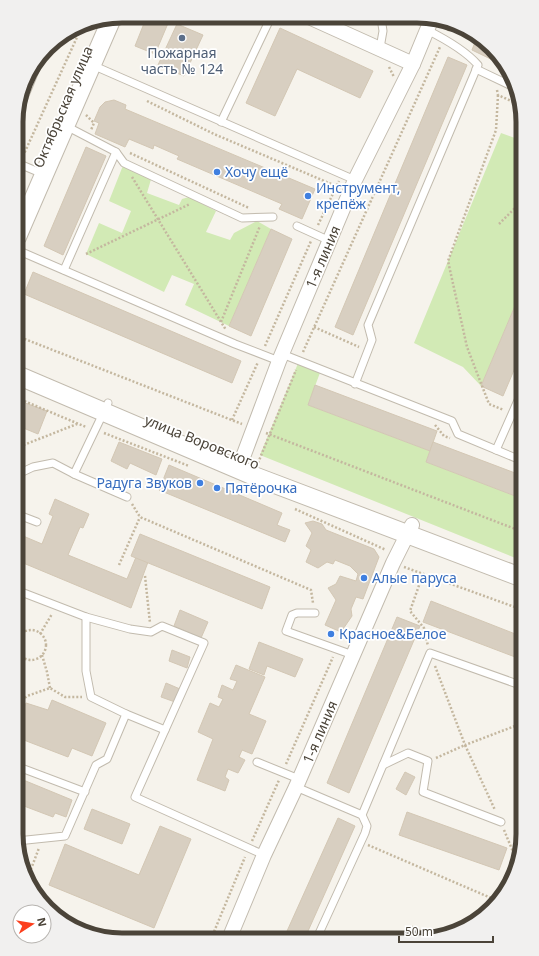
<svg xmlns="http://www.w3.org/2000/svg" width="539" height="956" font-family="'Noto Sans',sans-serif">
<rect width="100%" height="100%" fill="#f6f3ec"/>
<g fill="#d2eab5">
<polygon points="501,133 523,141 523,287 481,386 463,367 414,343"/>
<polygon points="124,163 152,176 147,193 179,205 182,199 189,197 216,211 206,232 230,240 234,233 257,221 271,229 229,326 185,305 194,284 172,275 164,292 86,254 99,223 122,233 131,211 109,201"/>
<polygon points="299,361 321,370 308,405 430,451 426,462 523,499 523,561 260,455"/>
</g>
<g fill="#d8cfc1" stroke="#d3c7b4">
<polygon points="147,16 158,16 169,21 155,54 135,46"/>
<polygon points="177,24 203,35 184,76 158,65"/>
<polygon points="280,28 373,71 360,98 297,69 275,116 246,103"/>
<polygon points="477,37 487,42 501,64 472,50"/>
<polygon points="448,57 467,65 353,335 335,327"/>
<polygon points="114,100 126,105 125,109 315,189 302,219 279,209 282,204 177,159 179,156 154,145 153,149 129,139 125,147 95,134 99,123 94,121 100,107 105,102"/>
<polygon points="86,147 106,156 63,255 44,246"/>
<polygon points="271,229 292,239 251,336 229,326"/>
<polygon points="33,272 241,361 232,383 24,294"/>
<polygon points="523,287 523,349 503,396 481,386"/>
<polygon points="315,385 437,431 430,451 308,405"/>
<polygon points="17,400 47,411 38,434 16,425"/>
<polygon points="119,442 162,459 156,475 130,463 127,469 111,461"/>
<polygon points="433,442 523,476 523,499 426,462"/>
<polygon points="169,465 282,513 277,525 290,530 285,542 159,490"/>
<polygon points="55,499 89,514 83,528 80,527 68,555 127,579 136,557 148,562 131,608 16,560 16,533 42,544 53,516 49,514"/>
<polygon points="313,521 322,524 326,530 374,549 379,557 363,599 356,597 351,609 352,616 341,632 325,625 336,600 328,588 336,584 340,576 356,581 358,574 350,566 335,560 333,564 327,562 318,568 306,562 311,550 306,546 312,533 305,523"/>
<polygon points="140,534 270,587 262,609 131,556"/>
<polygon points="431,601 523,637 523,660 423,622"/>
<polygon points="180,610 208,622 201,638 174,626"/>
<polygon points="397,617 420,626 349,793 327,783"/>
<polygon points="259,642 303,659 295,677 267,666 264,675 249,669"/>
<polygon points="172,650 190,657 187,668 169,661"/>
<polygon points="236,665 265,677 249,714 266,721 252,754 242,750 239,757 245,760 238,773 228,769 225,777 229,780 225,791 197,780 213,739 198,732 210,703 219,707 223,699 218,697 222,685 233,690 237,681 230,679"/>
<polygon points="166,683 180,689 175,702 161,697"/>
<polygon points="52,700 106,723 92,756 72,748 68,757 16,737 16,727 26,703 48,710"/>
<polygon points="405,772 415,777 406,795 396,789"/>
<polygon points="16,777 72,800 66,817 55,813 53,817 16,803"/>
<polygon points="92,809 130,824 122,844 84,829"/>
<polygon points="407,812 507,848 499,870 399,835"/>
<polygon points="338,818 355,826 304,940 283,940"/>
<polygon points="160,826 191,839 154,928 49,885 65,844 139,875"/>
<polygon points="412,926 436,937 405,940"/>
</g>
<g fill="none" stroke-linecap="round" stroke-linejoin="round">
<g stroke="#c2bbae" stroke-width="9">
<g id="service">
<polyline points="380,48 383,31 381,18"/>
<polyline points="83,61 355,180"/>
<polyline points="476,69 518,89"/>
<polyline points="17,115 41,56"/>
<polyline points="221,122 271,17"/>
<polyline points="66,126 116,152 124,163 242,218 273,217"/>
<polyline points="17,163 36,171"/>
<polyline points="297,226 330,241"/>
<polyline points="17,250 235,344 279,361"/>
<polyline points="64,270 116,152"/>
<polyline points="282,354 452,421 458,434 523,461"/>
<path d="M355,384L372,340L368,325L478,65C465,50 445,39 427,30"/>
<polyline points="496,450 523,389"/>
<polyline points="74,474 127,497"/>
<polyline points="16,475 33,467 53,463 74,474 108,403"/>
<polyline points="16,514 37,522"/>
<polyline points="16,590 86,617 130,629 151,632 162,626 204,643 135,797 264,855"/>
<polyline points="315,613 297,613 292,615 286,631 353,655"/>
<polyline points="126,714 165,730"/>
<polyline points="257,762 299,779"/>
<polyline points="383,765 408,753 428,761 423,792 501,822"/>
<polyline points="16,766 85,792"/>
<polyline points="296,787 362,815 367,826 365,833 316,940"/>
<polyline points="362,815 430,653 523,686"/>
<polyline points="17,841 65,836 96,765 107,759 126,714 91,697 86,671 86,617"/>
</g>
</g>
<g stroke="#c2bbae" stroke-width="16">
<g id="minor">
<polyline points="309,17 413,64"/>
<polyline points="243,457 279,361 355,180 413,64 432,18"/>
<polyline points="229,939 264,855 296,787 393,563 412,525"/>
</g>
</g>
<g stroke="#c2bbae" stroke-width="20">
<g id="tertiary">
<polyline points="17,237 112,18"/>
<polyline points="17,375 254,476 523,578"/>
</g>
</g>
<g stroke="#c4b79f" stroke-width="2.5" stroke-dasharray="2 2" stroke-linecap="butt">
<polyline points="284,17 298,24"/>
<polyline points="127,23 130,16"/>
<polyline points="448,31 451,24"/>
<polyline points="389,67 394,77"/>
<polyline points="497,90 498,95 520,105"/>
<polyline points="498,95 496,130 448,261 467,347 489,404 504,410"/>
<polyline points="147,101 214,134 336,186"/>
<polyline points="86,115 94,123 91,130"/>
<polyline points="130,153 249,208"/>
<polyline points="23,156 83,24"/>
<polyline points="132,177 226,330"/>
<polyline points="499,224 523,200"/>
<polyline points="318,225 339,181"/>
<polyline points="86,254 190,204"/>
<polyline points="221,322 260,226"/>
<polyline points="314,327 359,347"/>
<polyline points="17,336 242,424"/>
<polyline points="265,346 311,241"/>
<polyline points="303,352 440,47"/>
<polyline points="17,398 86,427"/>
<polyline points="232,420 258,362"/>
<polyline points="435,425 444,436 450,438"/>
<polyline points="104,433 189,466"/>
<polyline points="266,433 523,532"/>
<polyline points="16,448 77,424"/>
<polyline points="258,463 296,370"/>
<polyline points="132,504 140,517 311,590 313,603"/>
<polyline points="295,509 386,550"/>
<polyline points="119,565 140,517"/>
<polyline points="404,567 523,610"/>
<polyline points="423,574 410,611 424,628 428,646"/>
<polyline points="145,576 150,623"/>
<circle cx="31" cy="645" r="15"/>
<polyline points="40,634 52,614"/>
<polyline points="42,655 47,672 50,688"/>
<polyline points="435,666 465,745 523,723"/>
<polyline points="16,706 27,696 50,688 65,697 82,697"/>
<polyline points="436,758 465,745 495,810"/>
<polyline points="286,764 333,657"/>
<polyline points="504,830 516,859"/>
<polyline points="252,841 279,780"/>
<polyline points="368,845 498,901"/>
<polyline points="28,877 39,848"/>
<polyline points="53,912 118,939"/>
<polyline points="211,939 245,857"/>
</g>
<use href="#service" stroke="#fff" stroke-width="7"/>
<use href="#minor" stroke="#fff" stroke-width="14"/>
<use href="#tertiary" stroke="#fff" stroke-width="18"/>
</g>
<circle fill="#5c6f8a" stroke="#fff" stroke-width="1.5" cx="182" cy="38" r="4"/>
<g fill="#3f7fe0" stroke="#fff" stroke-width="1.5">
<circle cx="217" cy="172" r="4"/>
<circle cx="308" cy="196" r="4"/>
<circle cx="200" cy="483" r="4"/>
<circle cx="217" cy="488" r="4"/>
<circle cx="364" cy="578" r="4"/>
<circle cx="331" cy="634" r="4"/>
</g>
<g text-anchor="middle" stroke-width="3.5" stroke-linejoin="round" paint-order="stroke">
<g font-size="14" fill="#4e5e75" stroke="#fff">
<text x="182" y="58">Пожарная<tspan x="182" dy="16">часть № 124</tspan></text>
</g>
<g font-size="14" fill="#4b4439" stroke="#fff">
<text transform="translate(63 107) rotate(-67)" y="5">Октябрьская улица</text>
<text transform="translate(323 257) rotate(-67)" y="5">1-я линия</text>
<text transform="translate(202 442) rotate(22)" y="5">улица Воровского</text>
<text transform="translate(320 732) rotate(-67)" y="5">1-я линия</text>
</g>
<g font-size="14" fill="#366cbe" stroke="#fff" text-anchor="start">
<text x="225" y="177">Хочу ещё</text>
<text x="316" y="193">Инструмент,<tspan x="316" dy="16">крепёж</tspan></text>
<text x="192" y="488" text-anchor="end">Радуга Звуков</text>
<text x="225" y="493">Пятёрочка</text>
<text x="372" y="583">Алые паруса</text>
<text x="339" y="639">Красное&amp;Белое</text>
</g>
</g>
<path d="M0 0H539V956H0ZM122 23H417A99 99 0 0 1 516 122V834A99 99 0 0 1 417 933H122A99 99 0 0 1 23 834V122A99 99 0 0 1 122 23Z" fill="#f1f0ef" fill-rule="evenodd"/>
<path fill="none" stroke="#4b4439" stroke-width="5" d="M122 23H417A99 99 0 0 1 516 122V834A99 99 0 0 1 417 933H122A99 99 0 0 1 23 834V122A99 99 0 0 1 122 23Z"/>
<g transform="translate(32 924) rotate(78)"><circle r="19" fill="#ffffff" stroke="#b7b4b0"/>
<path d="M0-3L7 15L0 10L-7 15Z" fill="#fc3f1d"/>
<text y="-6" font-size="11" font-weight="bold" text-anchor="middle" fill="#4b4439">N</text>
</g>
<path d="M399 936v6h94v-6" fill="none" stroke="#4b4439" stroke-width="2"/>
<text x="405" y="936" font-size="12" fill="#4b4439" stroke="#ffffff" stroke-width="3" paint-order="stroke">50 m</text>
</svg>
